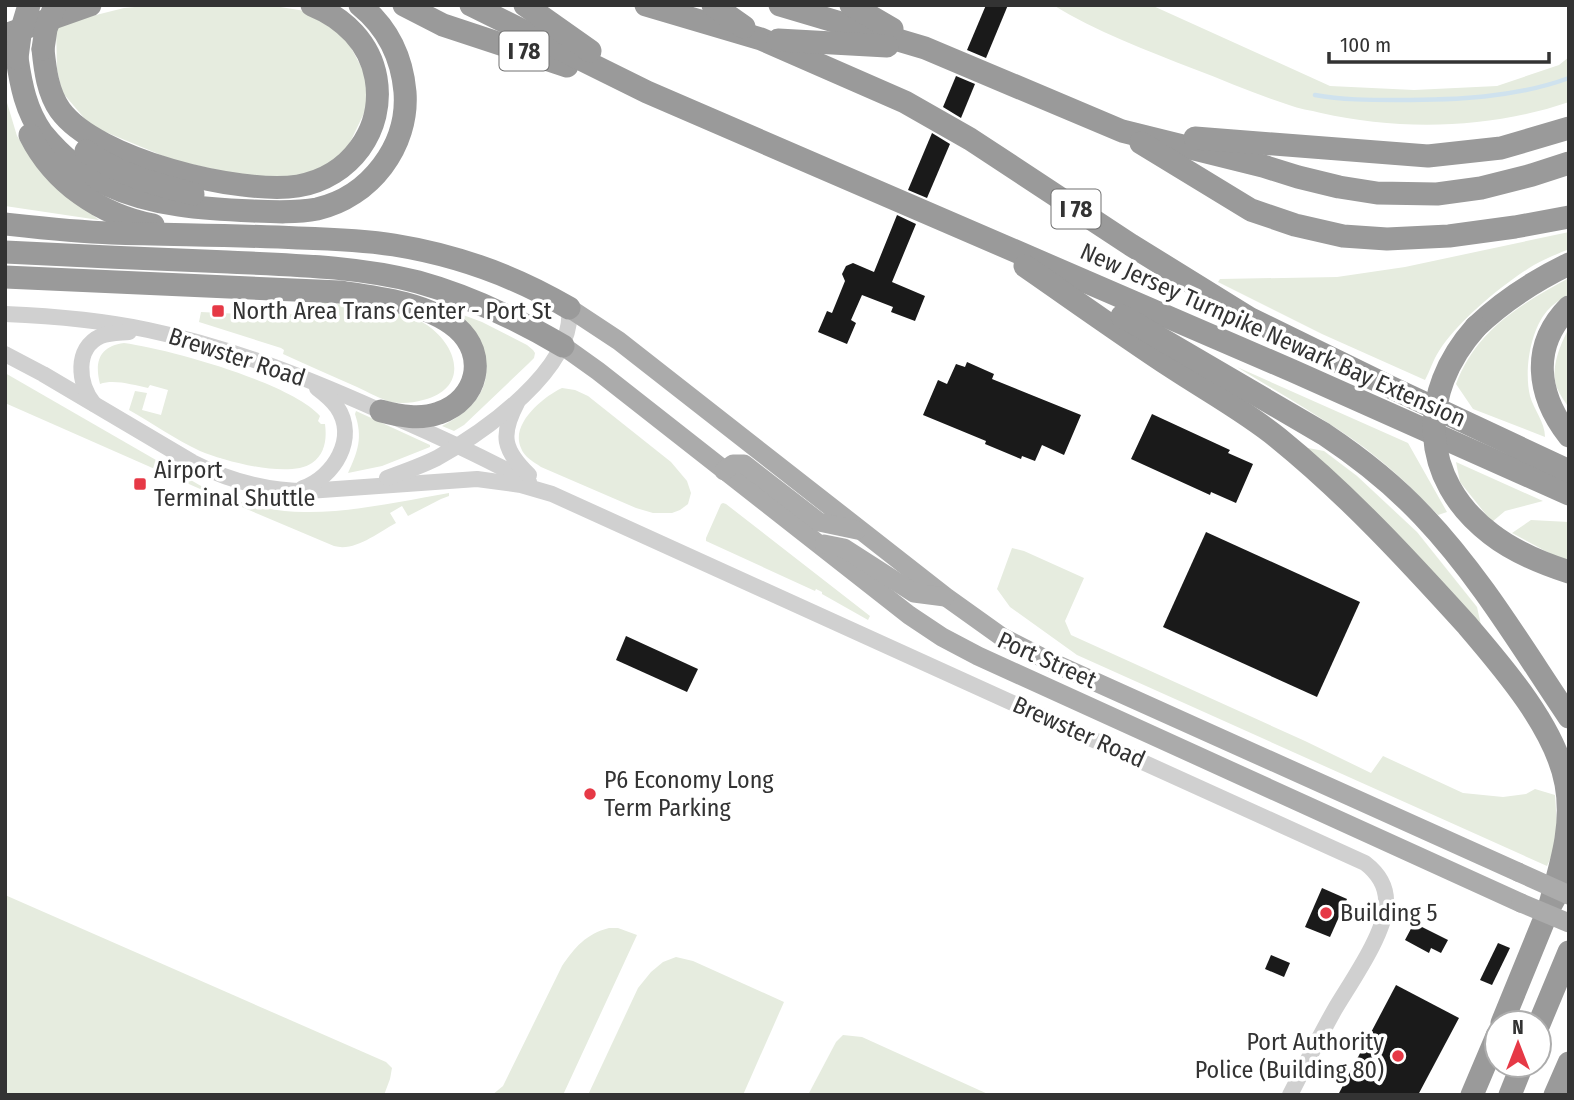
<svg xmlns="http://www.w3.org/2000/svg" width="1574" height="1100" font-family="'Fira Sans Condensed',sans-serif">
<rect width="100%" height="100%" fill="#fff"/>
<g fill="#e6ecdf">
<polygon points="156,5 268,5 305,11 346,38 366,76 366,109 344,155 306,176 254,178 173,160 91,126 62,92 57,69 56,25 124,8"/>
<path d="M1053,5H1151L1330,86L1414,90L1497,86L1559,65L1569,57V102C1490,129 1401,131 1321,113C1310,110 1299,109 1289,105C1257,95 1226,81 1194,69C1148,51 1095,31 1053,5Z"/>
<polygon points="5,96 17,136 43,175 99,220 5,206"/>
<path d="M1569,232V249C1557,254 1545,259 1534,265C1503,284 1459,320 1439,351C1433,360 1430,371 1425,380L1322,334L1218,282L1220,279L1337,277L1405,267Z"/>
<path d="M1569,278V294C1561,299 1553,304 1547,311C1530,331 1524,371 1530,396C1534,410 1545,422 1545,437L1473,409L1456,384C1476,330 1521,304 1569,278Z"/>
<path d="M323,302C350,305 405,310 427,325C459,347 469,389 423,400C413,403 402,404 391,402C380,399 368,392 357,387C332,376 307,365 283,354L284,350L281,348L199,322L201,312L282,316L297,313V308Z"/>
<path d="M455,312L482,322L527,345L533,350L535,353L534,358L528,364L464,425L454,431L442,426C466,414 490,394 486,363C485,356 480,349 477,343C469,327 469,324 455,312Z"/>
<path d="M1569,328V408C1565,402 1560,395 1557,388C1550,368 1560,345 1569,328Z"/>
<path d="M124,343C169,349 291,383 320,416L318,421L321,424H325C327,439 325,454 312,463C289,479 224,461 200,451C176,440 152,423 129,410L135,391L147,393L142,410L161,415L168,390L150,385L148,388C133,385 114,379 100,384C94,361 100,346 124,343Z"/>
<path d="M1237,367L1408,443L1447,512L1438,515C1408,483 1376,454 1339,430C1306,408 1271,388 1237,367Z"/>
<polygon points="5,373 208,490 207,492 5,403"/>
<path d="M562,388L575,390L588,396L671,462L687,481L691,493L688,504L680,510L672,513H653L636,508L541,467C534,462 524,457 521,448C510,424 543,397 562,388Z"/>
<path d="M356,411L430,445V447L382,466L348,473C358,451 363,438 355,414Z"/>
<polygon points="1303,447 1324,451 1357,476 1417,532 1477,607 1483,634"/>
<polygon points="1456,462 1543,501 1505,511 1492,522 1460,482"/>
<path d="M449,493V496L441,499L408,516L402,506L390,513L396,523C377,533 355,552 334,546L223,499L224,497C250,505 276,512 304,512C349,513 403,501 449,493Z"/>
<polygon points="723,503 726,504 870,616 868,620 822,594 822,592 816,589 815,591 706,541 706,538 721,504"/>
<polygon points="1531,520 1569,522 1569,562 1562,560 1512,533"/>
<polygon points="1012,548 1024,551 1084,578 1065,621 1071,635 1305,741 1371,773 1383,756 1463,793 1503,797 1526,794 1535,789 1555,795 1558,841 1547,866 1077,655 1010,607 997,589"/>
<polygon points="5,895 386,1062 392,1068 390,1079 384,1095 5,1095"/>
<path d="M609,928H618L637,935L563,1095H492L503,1086L562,966C575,947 586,934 609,928Z"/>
<polygon points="676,957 693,961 784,1002 743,1095 588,1095 638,988 651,972 663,962"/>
<polygon points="843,1035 862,1037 990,1095 808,1095 836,1042"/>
</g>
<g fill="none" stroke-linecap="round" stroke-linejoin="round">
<path stroke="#cfe2ee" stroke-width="4.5" d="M1315,95C1342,100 1370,100 1397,100C1455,100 1514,98 1569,78"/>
</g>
<g fill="#1a1a1a">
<polygon points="986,5 1008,5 986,58 967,50"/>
<polygon points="956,76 975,84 961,118 943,107"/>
<polygon points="932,133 950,144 927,198 908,190"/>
<polygon points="897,215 916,224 892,282 925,296 915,321 891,312 893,307 862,295 851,320 856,323 847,344 818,332 827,311 832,313 845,281 842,274 846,266 853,263 874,272"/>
<polygon points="967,362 994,374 992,379 1081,415 1064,455 1042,445 1035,461 1022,456 1021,459 985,444 986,441 923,415 938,380 947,384 956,364 965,367"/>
<polygon points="1152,414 1230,450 1228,453 1253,464 1236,503 1211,492 1210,495 1131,459"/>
<polygon points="1206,532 1360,602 1317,697 1163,627"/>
<polygon points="626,636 698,669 687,692 616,660"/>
<polygon points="1322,888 1347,899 1330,937 1305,927"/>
<polygon points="1414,923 1448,940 1441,953 1431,948 1429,953 1405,940"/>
<polygon points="1498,943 1510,948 1492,985 1480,980"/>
<polygon points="1271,955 1290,963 1284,977 1265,969"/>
<polygon points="1396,985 1459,1018 1418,1095 1338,1095"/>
</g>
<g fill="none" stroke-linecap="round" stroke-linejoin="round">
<g stroke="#d0d0d0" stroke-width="16">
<path d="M5,314C53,316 101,320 148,330C234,348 315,381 394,417C440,437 485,458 529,482"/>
<path d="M5,354L43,374L192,462C229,481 267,491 308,491L477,479L521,485L552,494L1365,863C1378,873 1387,887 1386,904C1385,934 1351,982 1335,1009C1319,1037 1305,1066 1290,1095"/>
<path d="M517,403C500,435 503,450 529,475"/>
<path d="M94,404C78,384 74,348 101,336C110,333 120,333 129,332"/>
<path d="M387,478C404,472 421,466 437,458C484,432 576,368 569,308"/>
<path d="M303,488C334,477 358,438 337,407C332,400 325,394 317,388"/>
</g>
<g stroke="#ababab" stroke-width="19">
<polyline points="569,308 619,341 946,597 1002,637 1049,661 1518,872"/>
<polyline points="563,346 598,371 909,615 942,637 978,656 1521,903"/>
<polyline points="724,471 733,464 744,464 819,522 857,530"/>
<polyline points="824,544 844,548 914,593 945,597"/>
</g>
<g stroke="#9a9a9a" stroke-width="23">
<polyline points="404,5 443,25 567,66"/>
<polyline points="471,5 647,92 1293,371 1569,494"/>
<polyline points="525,5 590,51"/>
<polyline points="646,5 761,39 905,102 970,139 1131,245 1249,318 1388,386 1569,471"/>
<polyline points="713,5 744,27"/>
<polyline points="780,5 925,48 1122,131 1263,166 1298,177 1339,187 1377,193 1437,194 1481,188 1532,175 1569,163"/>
<polyline points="851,5 892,29"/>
<polyline points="5,35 90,5"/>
<polyline points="778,40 887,46"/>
<path d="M43,49C45,70 48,93 60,110C96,160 240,195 298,186C350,177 385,130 376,78C370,43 344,18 312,5"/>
<path d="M17,58C21,85 26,111 42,133C60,155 82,174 108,185C153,206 205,209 253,211C274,212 297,213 317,209C370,197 409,146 405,92C402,57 387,27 360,5"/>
<path d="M30,135C54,183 101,215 153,225"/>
<polyline points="1195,138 1428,156 1501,148 1569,128"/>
<polyline points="1141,143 1251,210 1295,225 1343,236 1387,239 1449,236 1515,227 1569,217"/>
<path d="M86,151C117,174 155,184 193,194"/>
<path d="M5,224C41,228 76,232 112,233C174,235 236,235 298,238C330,239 363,240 394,245C456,255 515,276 569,308"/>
<path d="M5,252C79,256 154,259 228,262C291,265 356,266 418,282C469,296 517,319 563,346"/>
<path d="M1025,266C1074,300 1123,335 1173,368C1208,391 1246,412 1278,438C1347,494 1407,559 1466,624C1502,666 1556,728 1566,784C1574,827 1560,867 1549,908"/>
<path d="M5,277L340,292C376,297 428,303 457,328C488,355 478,400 439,413C420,420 400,416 381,411"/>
<path d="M1569,307C1530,346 1537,395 1569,436"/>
<path d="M1122,316L1324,434C1360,458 1394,485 1423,516C1480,576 1523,649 1569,717"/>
<path d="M1476,327C1504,300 1534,281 1569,264"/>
<polyline points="1502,1023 1549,908 1557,894"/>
<polyline points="1539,1024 1569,952"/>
<polyline points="1472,1095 1497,1036"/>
<polyline points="1510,1095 1522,1065"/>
<polyline points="1555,1095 1569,1063"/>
</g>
<g stroke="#ababab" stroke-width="19">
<polyline points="1518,872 1569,895"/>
<polyline points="1521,903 1569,923"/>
</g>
<g stroke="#9a9a9a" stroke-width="23">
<polyline points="43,49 46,29 55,5"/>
<polyline points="17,58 20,35 29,5"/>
<path d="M1476,327C1417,393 1419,479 1491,534C1514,552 1541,563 1569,572"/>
</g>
</g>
<g fill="#e63946" stroke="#fff" stroke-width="2.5">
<rect x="211" y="304" width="14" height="14" rx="3.5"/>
<rect x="133" y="477" width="14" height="14" rx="3.5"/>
<circle cx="590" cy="794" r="7"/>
<circle cx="1326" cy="913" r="7"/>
<circle cx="1398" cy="1056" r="7"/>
</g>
<g text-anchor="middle" stroke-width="7" stroke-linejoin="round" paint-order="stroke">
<g fill="#fff" stroke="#707070" stroke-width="2">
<rect x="499.5" y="31.5" width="49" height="39" rx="5"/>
<rect x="1051.5" y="189.5" width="49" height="39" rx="5"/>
</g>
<g font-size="23" font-weight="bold" fill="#333">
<text x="524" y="59">I 78</text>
<text x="1076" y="217">I 78</text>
</g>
<g font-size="24" fill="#333" stroke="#fff" text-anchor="start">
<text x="232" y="319">North Area Trans Center - Port St</text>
<text x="154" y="478">Airport<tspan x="154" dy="28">Terminal Shuttle</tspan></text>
<text x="604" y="788">P6 Economy Long<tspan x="604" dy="28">Term Parking</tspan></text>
<text x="1340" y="921">Building 5</text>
<text x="1384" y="1050" text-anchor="end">Port Authority<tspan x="1384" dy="28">Police (Building 80)</tspan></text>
</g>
<g font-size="24" fill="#333" stroke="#fff">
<text transform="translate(1273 335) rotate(24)" y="8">New Jersey Turnpike Newark Bay Extension</text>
<text transform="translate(237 357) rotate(18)" y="8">Brewster Road</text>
<text transform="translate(1047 660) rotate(24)" y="8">Port Street</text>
<text transform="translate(1079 732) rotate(24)" y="8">Brewster Road</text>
</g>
</g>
<rect width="1574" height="1100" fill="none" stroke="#333333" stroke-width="14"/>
<g transform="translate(1518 1044)"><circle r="33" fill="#ffffff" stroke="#adadad" stroke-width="2"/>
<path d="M0-5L12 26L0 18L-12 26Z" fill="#e63946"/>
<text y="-10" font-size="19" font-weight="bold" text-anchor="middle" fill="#333333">N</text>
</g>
<path d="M1329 52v10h220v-10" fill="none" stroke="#333333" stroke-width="3.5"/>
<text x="1340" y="52" font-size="21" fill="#333333" stroke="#ffffff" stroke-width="5" paint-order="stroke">100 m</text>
</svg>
